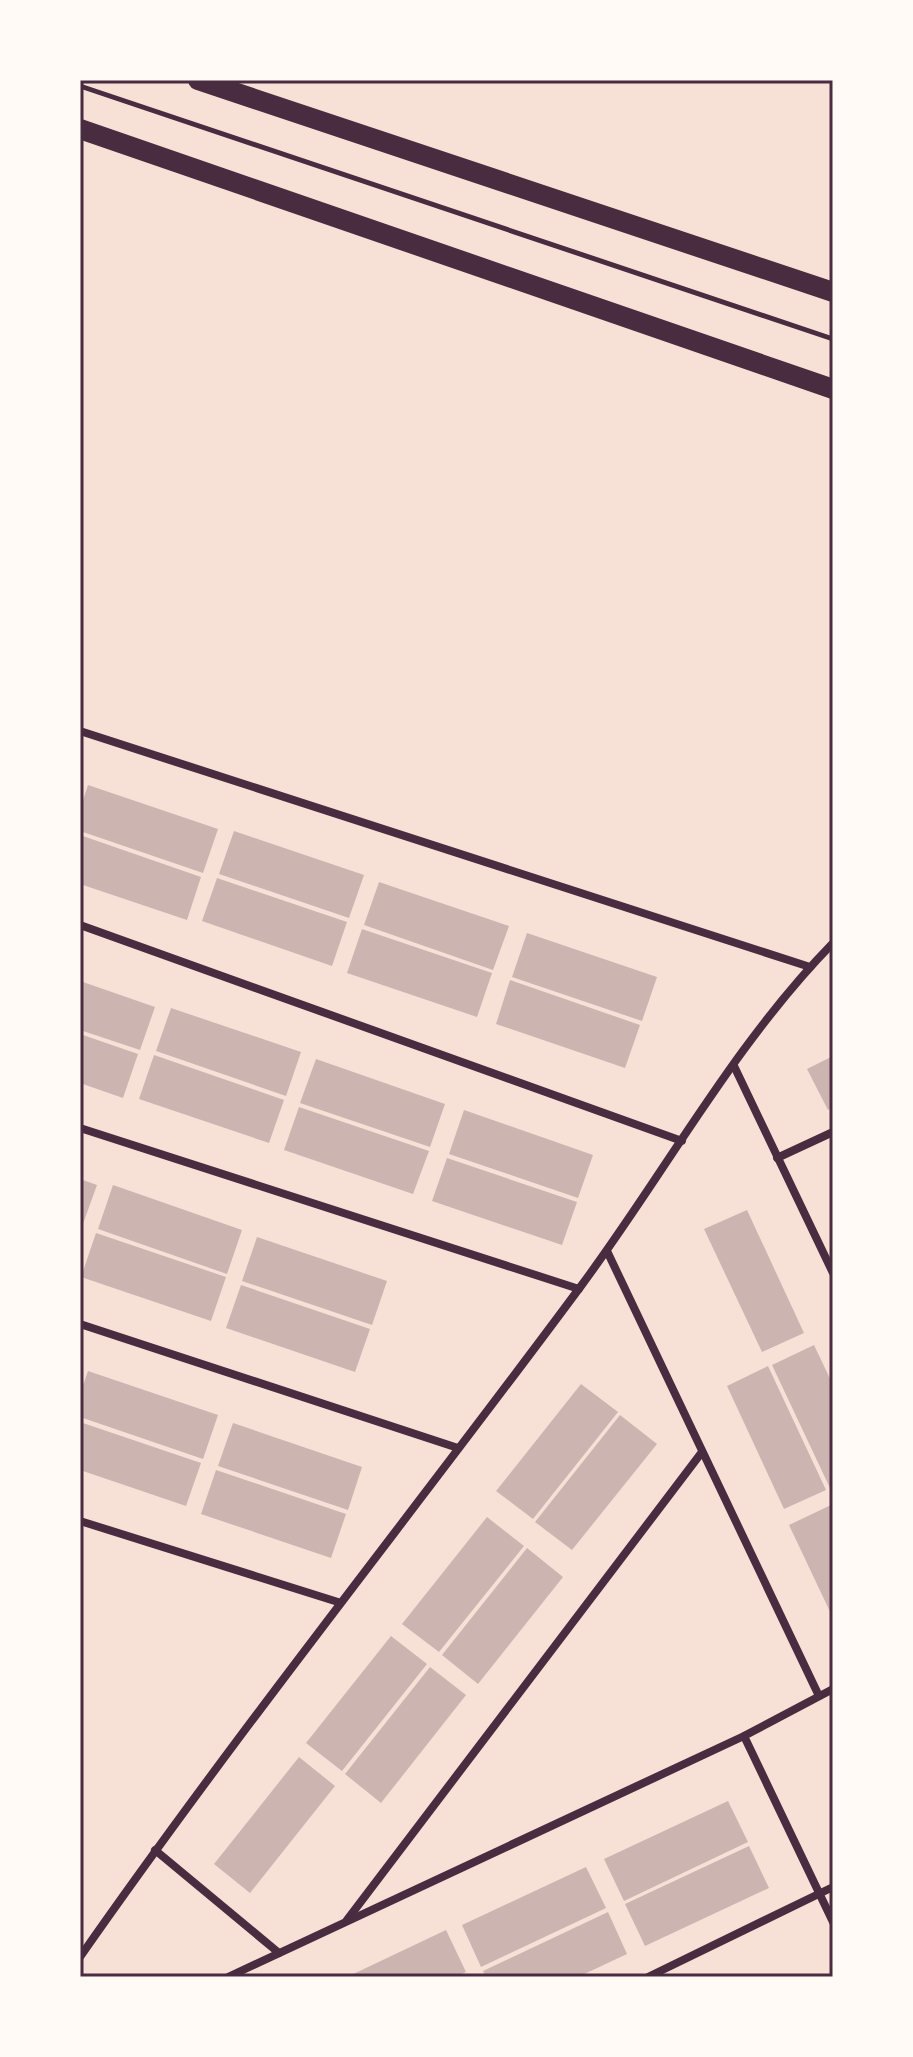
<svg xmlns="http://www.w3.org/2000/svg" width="913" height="2057" font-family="'Titillium Web',sans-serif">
<rect width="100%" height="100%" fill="#f7e1d7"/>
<g fill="#ccb4b1">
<polygon points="88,785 218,829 203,873 80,831 80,809"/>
<polygon points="234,831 364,875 349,918 219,874"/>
<polygon points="80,835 201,877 187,920 80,884"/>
<polygon points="217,878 347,922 332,966 202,921"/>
<polygon points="379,882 509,926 493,970 364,925"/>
<polygon points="362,929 492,973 477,1017 347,973"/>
<polygon points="527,933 657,977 642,1021 512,977"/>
<polygon points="510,980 640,1025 625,1068 496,1024"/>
<polygon points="80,981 155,1007 140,1050 80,1030"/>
<polygon points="171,1008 301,1052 286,1096 156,1051"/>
<polygon points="80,1034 138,1054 123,1098 80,1083"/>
<polygon points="154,1055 284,1100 269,1143 139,1099"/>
<polygon points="833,1056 833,1107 828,1110 807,1069"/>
<polygon points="316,1059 445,1104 430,1147 300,1103"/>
<polygon points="299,1107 429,1151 413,1194 284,1150"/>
<polygon points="464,1110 593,1155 578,1198 449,1154"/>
<polygon points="447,1158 577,1202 562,1245 432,1201"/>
<polygon points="80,1179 97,1185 80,1232"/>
<polygon points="113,1185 242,1230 227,1274 98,1229"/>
<polygon points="747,1210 804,1333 762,1352 704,1229"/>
<polygon points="96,1233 226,1277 211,1321 81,1277"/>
<polygon points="257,1237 387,1281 372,1325 242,1281"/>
<polygon points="241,1285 370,1329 355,1372 226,1328"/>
<polygon points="814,1345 833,1385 833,1487 830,1488 772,1365"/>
<polygon points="768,1366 826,1490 784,1509 727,1386"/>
<polygon points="88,1371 218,1415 203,1459 80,1417 80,1394"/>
<polygon points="581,1384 618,1412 533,1519 496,1491"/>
<polygon points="620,1415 657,1444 572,1550 535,1522"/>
<polygon points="80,1422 201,1463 186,1506 80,1470"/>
<polygon points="233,1423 362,1467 348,1510 218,1466"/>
<polygon points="216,1470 346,1514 331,1558 201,1514"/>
<polygon points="831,1505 833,1510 833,1618 789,1525"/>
<polygon points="487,1517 524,1546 439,1652 402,1624"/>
<polygon points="527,1548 563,1577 478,1684 442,1655"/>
<polygon points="391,1636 427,1664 342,1771 306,1743"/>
<polygon points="430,1667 466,1695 381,1803 345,1774"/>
<polygon points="299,1757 335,1786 250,1893 214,1864"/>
<polygon points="728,1801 748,1842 624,1901 604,1859"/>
<polygon points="749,1846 769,1888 645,1946 625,1904"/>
<polygon points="586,1867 606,1908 481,1967 462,1925"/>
<polygon points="608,1912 627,1954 578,1977 486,1977 483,1971"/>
<polygon points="446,1930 466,1972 455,1977 347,1977"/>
</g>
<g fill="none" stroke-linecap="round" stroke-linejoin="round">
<polyline stroke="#4a2c40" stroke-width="5" points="80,86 833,339"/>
<g stroke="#4a2c40" stroke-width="8">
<polyline points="80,731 810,967"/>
<polyline points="80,925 682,1141"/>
<polyline points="734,1066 833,1273"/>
<polyline points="80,1128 579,1289"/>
<polyline points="777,1158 833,1132"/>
<polyline points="607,1251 819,1696"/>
<polyline points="80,1324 458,1448"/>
<polyline points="80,1521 338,1602"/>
<polyline points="744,1736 833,1922"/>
<polyline points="155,1850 279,1953"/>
<polyline points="347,1920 702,1452"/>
<path d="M80,1957C240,1728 415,1510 581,1286C665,1173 734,1044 833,943"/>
<polyline points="228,1977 744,1736 833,1689"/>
<polyline points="648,1977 833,1887"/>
</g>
<g stroke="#4a2c40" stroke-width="20">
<polyline points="198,80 833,292"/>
<polyline points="80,129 833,389"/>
</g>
</g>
<rect width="913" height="2057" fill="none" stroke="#fffaf5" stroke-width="164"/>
<rect x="82" y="82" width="749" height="1893" fill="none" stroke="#4a2c40" stroke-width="3"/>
</svg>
